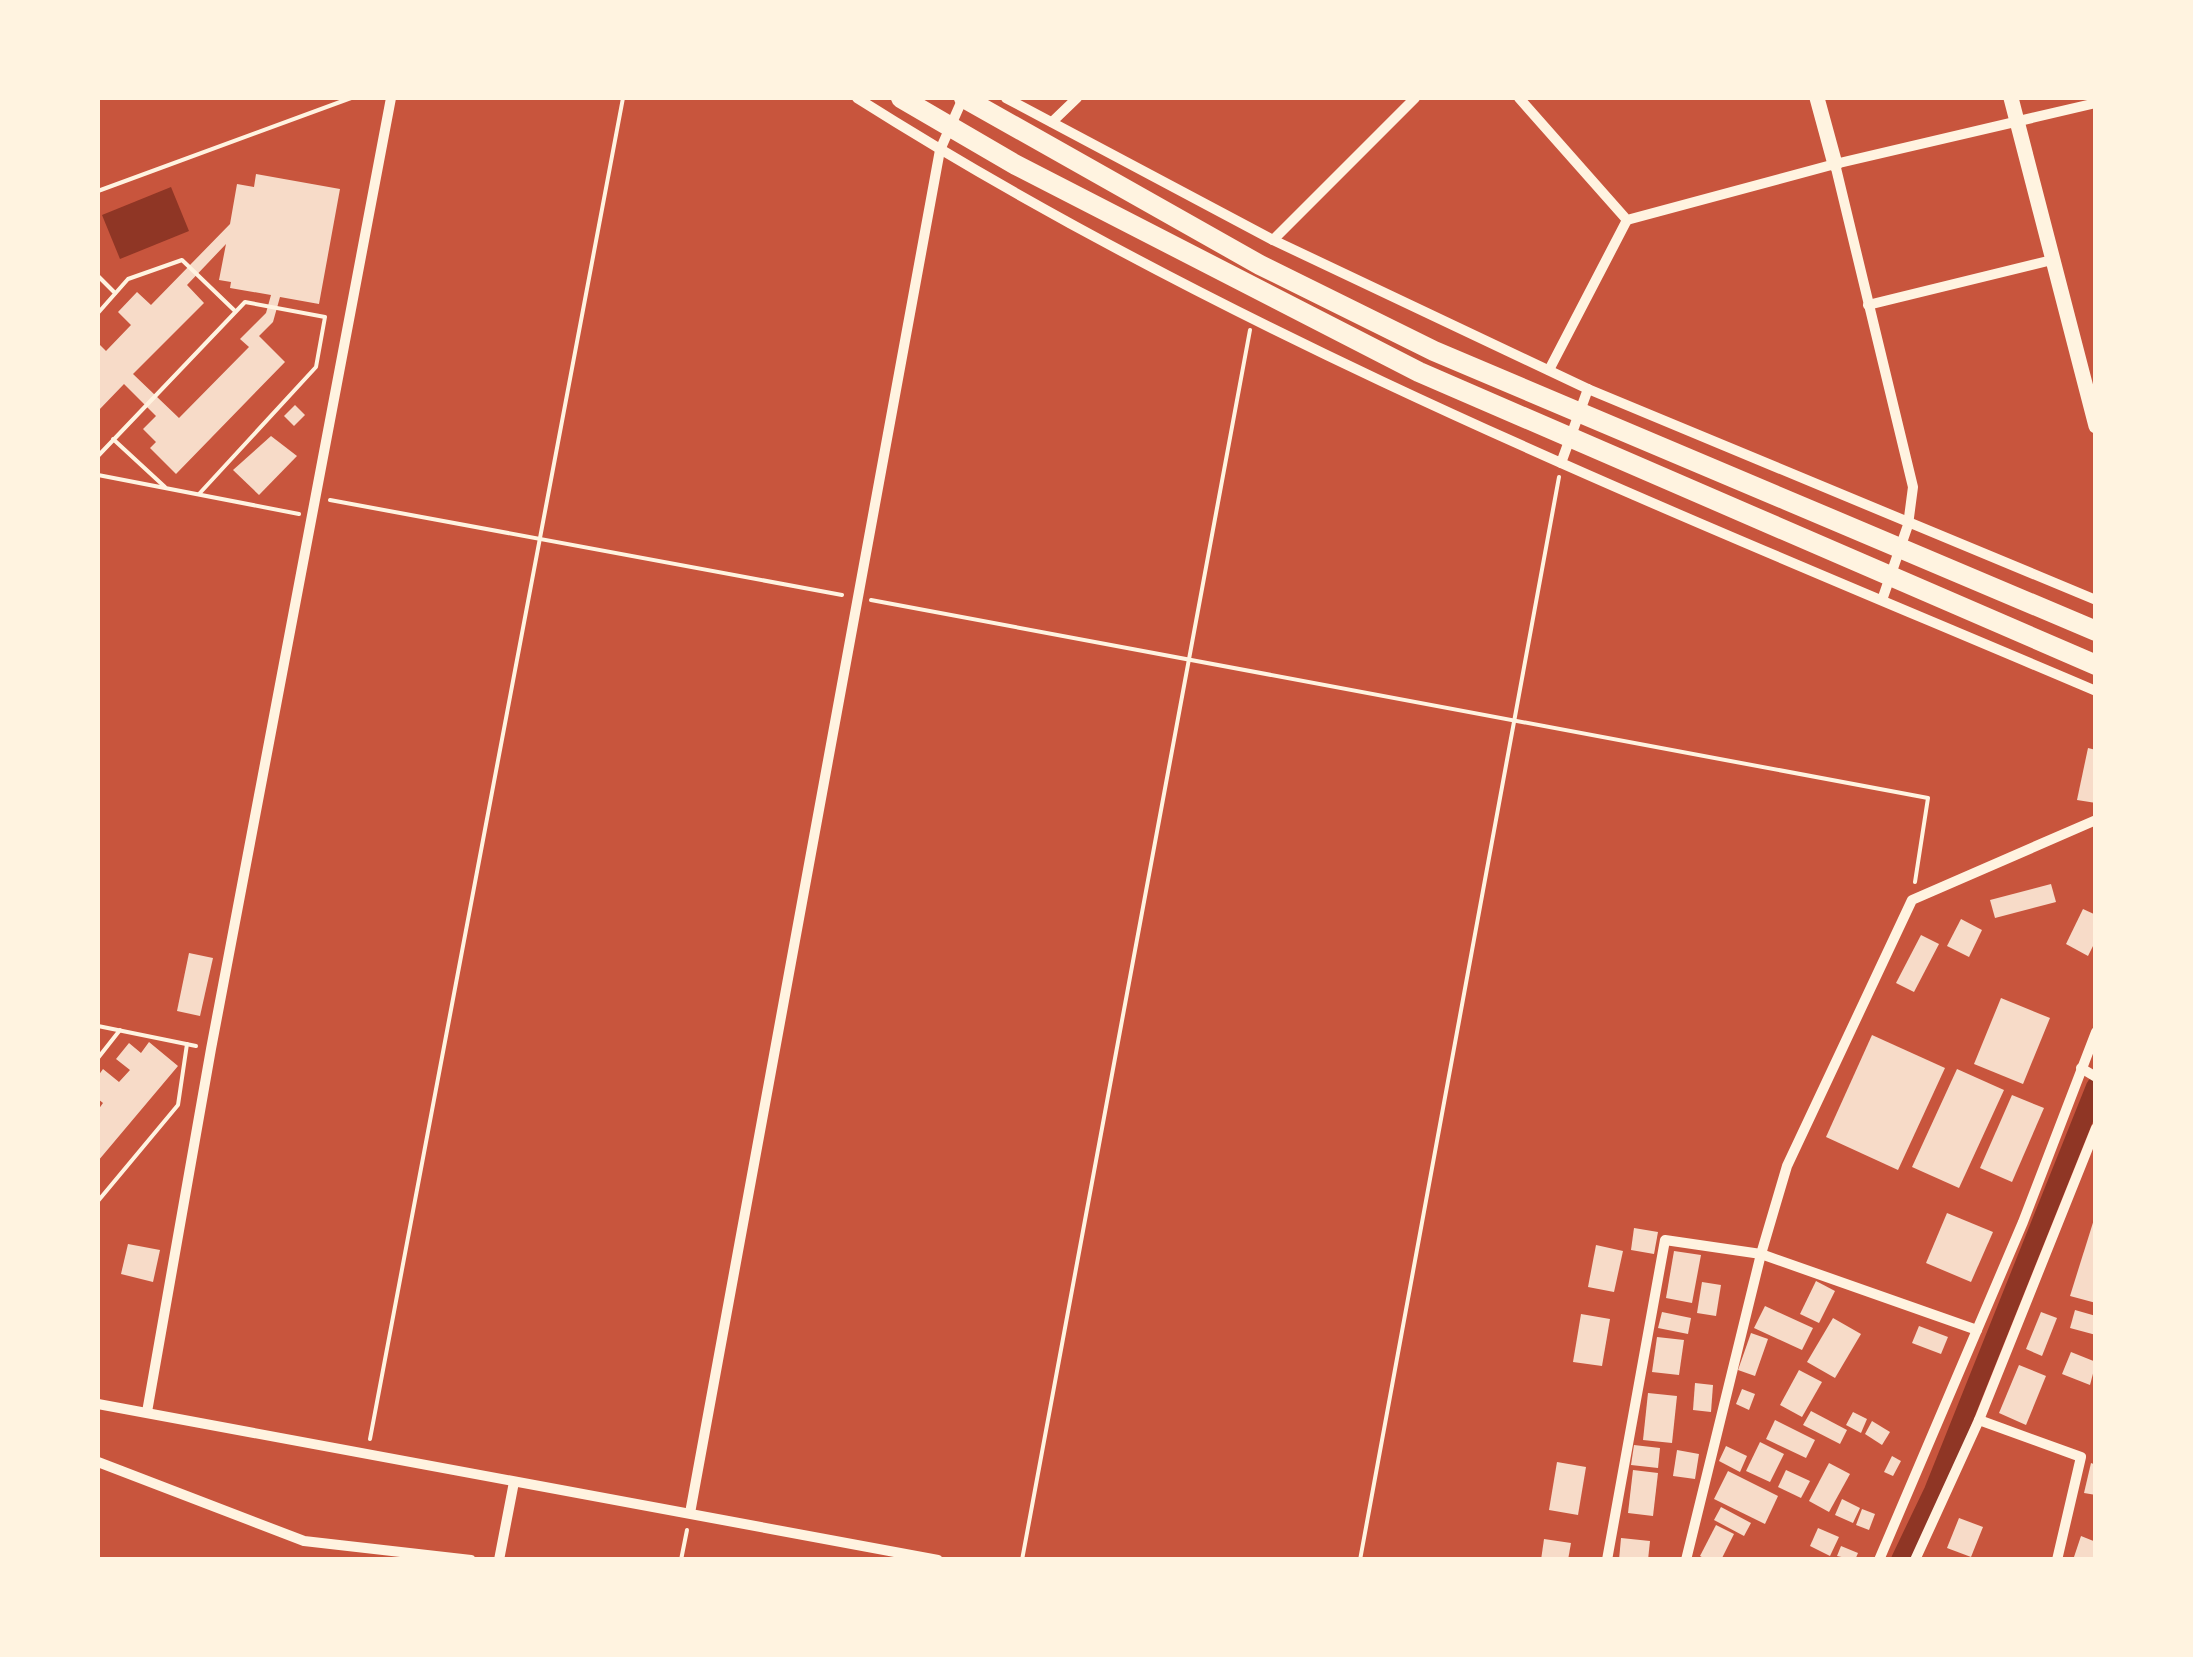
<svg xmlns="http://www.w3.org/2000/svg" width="2193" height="1657" font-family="'Titillium Web',sans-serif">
<rect width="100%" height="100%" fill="#c8553d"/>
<polygon fill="#8f3625" points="171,187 189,231 120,259 102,215"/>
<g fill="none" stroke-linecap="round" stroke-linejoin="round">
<polyline stroke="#8f3625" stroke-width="20" points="1901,1560 1934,1491 2096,1087"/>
</g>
<g fill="#f7dbc8" fill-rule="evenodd">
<path d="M256,174L340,189L319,304L280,297L273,322L259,336L285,362L176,474L150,448L156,442L143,429L156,416L124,384L98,411V343L106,351L131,325L118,312L137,292L151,305L230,224L237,184L254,187ZM226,244L219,280L231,282L230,288L271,295L266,313L240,339L249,347L179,418L133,374L204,303L187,285Z"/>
<polygon points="295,405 305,415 294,426 284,416"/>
<polygon points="271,436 297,456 259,495 233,470"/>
<polygon points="2088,748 2096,750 2096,803 2077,800"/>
<polygon points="2051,884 2056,902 1995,918 1990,900"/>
<polygon points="2083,909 2096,915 2096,940 2088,956 2066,944"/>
<polygon points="1961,919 1982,930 1969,957 1947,946"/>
<polygon points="1921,935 1939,944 1914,992 1896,983"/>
<polygon points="189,953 213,958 200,1016 177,1011"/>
<polygon points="2001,998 2050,1018 2023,1084 1974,1064"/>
<polygon points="1872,1035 1945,1068 1898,1170 1826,1137"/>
<polygon points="149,1042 178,1066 98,1161 98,1110 103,1103 98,1099 98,1076 103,1069 119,1082 130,1070 116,1059 129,1043 141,1053"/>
<polygon points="1957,1069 2004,1090 1959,1188 1912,1167"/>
<polygon points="2012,1095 2044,1108 2012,1182 1980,1168"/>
<polygon points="1947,1213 1993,1232 1971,1282 1926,1263"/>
<polygon points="2096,1213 2096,1303 2070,1296"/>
<polygon points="1634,1228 1658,1232 1654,1254 1631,1250"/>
<polygon points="128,1244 160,1250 153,1282 121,1274"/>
<polygon points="1596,1245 1623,1251 1614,1292 1588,1287"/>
<polygon points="1674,1251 1701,1255 1692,1303 1666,1298"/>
<polygon points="1816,1281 1835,1291 1819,1323 1800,1314"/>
<polygon points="1702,1282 1721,1285 1716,1316 1697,1313"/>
<polygon points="1765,1306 1813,1328 1802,1350 1754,1328"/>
<polygon points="2075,1310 2096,1316 2096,1335 2070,1328"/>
<polygon points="1662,1312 1691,1318 1688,1334 1658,1328"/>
<polygon points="2041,1312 2057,1318 2042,1356 2026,1349"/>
<polygon points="1581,1314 1610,1319 1602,1366 1573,1362"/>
<polygon points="1833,1318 1861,1334 1835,1378 1807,1362"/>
<polygon points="1919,1326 1948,1337 1941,1354 1912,1343"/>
<polygon points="1751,1333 1768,1339 1755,1376 1738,1370"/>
<polygon points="1657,1337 1684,1340 1679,1375 1652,1372"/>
<polygon points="2071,1352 2096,1362 2090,1385 2062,1374"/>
<polygon points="2019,1365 2046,1376 2026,1425 1999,1413"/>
<polygon points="1799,1370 1822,1382 1802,1417 1780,1405"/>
<polygon points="1695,1383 1713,1385 1711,1412 1693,1410"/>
<polygon points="1742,1389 1755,1394 1749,1410 1736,1404"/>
<polygon points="1648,1393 1677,1396 1672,1443 1643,1440"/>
<polygon points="1811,1411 1847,1430 1840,1444 1803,1425"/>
<polygon points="1853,1412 1867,1419 1861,1433 1846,1425"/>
<polygon points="1775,1420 1815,1440 1806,1458 1766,1439"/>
<polygon points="1872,1421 1890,1432 1882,1445 1865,1434"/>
<polygon points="1760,1442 1784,1454 1770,1482 1746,1471"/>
<polygon points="1634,1445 1660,1448 1658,1468 1631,1465"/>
<polygon points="1726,1446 1747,1456 1740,1472 1719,1461"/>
<polygon points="1677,1450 1699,1454 1695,1479 1673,1476"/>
<polygon points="1892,1456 1901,1461 1893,1476 1884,1472"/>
<polygon points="1557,1462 1586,1467 1578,1515 1549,1510"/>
<polygon points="1829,1463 1850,1474 1829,1512 1809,1501"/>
<polygon points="2091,1463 2096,1465 2096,1495 2084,1493"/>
<polygon points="1633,1470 1658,1473 1653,1516 1628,1513"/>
<polygon points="1786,1470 1810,1481 1801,1498 1778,1487"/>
<polygon points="1728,1471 1778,1496 1765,1524 1714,1499"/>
<polygon points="1842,1499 1860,1508 1853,1523 1835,1515"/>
<polygon points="1721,1507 1751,1523 1744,1536 1714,1520"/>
<polygon points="1862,1509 1875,1514 1869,1530 1856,1525"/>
<polygon points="1959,1518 1983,1527 1971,1557 1947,1548"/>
<polygon points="1716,1525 1734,1534 1721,1560 1707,1560 1700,1556"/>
<polygon points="1818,1528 1839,1537 1830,1556 1810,1546"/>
<polygon points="2081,1536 2096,1542 2096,1560 2073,1560"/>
<polygon points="1621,1538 1650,1541 1648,1560 1619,1560"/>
<polygon points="1544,1539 1571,1543 1568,1560 1541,1560"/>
<polygon points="1841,1546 1858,1553 1855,1560 1837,1556"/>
</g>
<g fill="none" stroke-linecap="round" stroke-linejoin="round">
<g stroke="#fff3e0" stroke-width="4">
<polyline points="98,191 351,98"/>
<polyline points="98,276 115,293"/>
<polyline points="98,313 128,279 182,260 235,311"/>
<polyline points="113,439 165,487"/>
<polyline points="98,456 245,302 325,317 316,367 199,494"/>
<polyline points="98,475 299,514"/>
<polyline points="330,500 842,595"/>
<polyline points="871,600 1928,798 1915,882"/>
<polyline points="98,1026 196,1046"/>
<polyline points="98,1058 120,1030"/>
<polyline points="98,1201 178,1105 187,1044"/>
<polyline points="370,1439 623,98"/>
<polyline points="681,1560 687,1530"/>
<polyline points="1022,1560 1250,330"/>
<polyline points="1360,1560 1559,477"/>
</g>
<g stroke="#fff3e0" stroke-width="10">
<path d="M857,98C1244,343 1675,512 2096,691"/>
<polyline points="1006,98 1273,240 1588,389 2096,600"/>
<polyline points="1519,98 1627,220 1835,164 2096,103"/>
<polyline points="1052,122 1077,98"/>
<polyline points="1835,164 1913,487 1908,525 1882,600"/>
<polyline points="1273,240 1415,98"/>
<polyline points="1868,305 2052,260"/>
<polyline points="1549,370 1627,220"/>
<polyline points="1561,463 1588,389"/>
<polyline points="2081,1068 2096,1077"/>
<polyline points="98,1404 938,1560"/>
<polyline points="147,1412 211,1049 391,98"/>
<polyline points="1979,1420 2081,1457 2057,1560"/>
<polyline points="98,1462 304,1541 471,1560"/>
<polyline points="690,1513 940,150 963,98"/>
<polyline points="499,1560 514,1482"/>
<polyline points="1607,1560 1665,1240 1761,1254 1977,1330"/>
<polyline points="1686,1560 1761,1254 1787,1166 1912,900 2096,820"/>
<polyline points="1879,1560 2023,1222 2096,1032"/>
<polyline points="1915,1560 1979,1420 2096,1128"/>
</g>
<g stroke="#fff3e0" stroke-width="15">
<polyline points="1817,98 1835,164"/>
<polyline points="2011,98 2096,426"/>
</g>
<g stroke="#fff3e0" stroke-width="20">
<polyline points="901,98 1016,165 1419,372 2096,665"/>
<polyline points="964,98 1260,265 1434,351 2096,631"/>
</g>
</g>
<rect width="2193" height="1657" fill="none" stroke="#fff3e0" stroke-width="200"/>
</svg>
